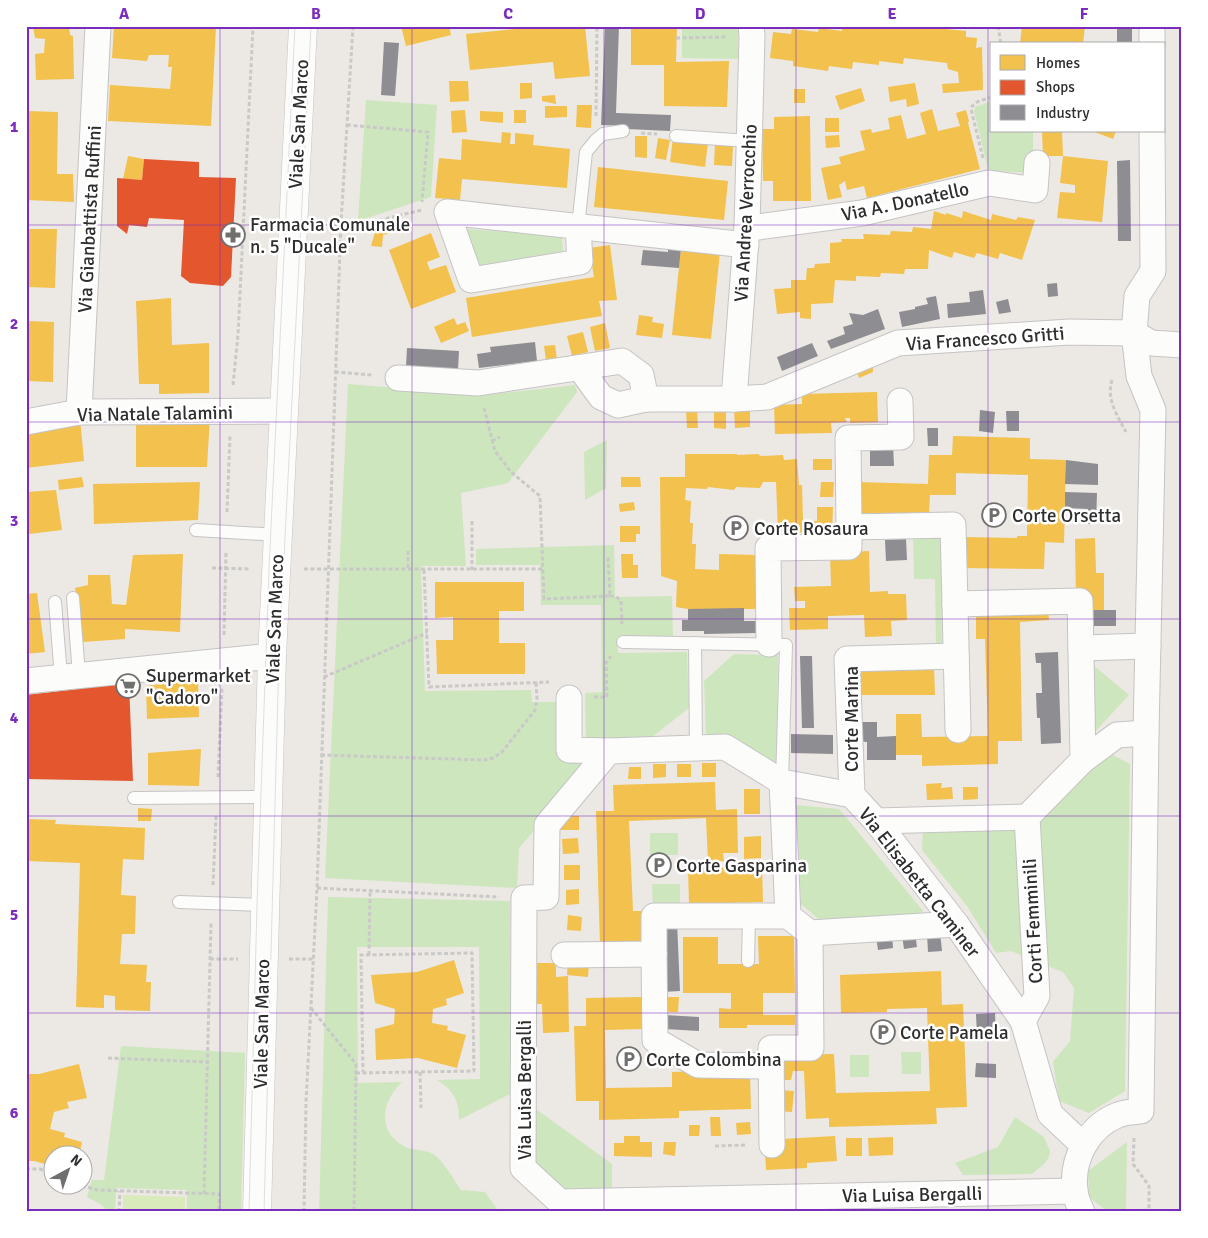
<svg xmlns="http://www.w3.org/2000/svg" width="1208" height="1238" font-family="Signika,sans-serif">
<rect width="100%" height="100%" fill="#ece8e4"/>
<g fill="#cee6be">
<polygon points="682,26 738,26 738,59 682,58"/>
<polygon points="366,100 437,105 431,197 358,221"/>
<polygon points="992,101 992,131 1033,131 1033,173 993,171 989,173 974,111 975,107"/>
<polygon points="466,229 562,236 563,251 478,267"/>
<polygon points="348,384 485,395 575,385 577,392 508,483 461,493 466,566 421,566 425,691 531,690 532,702 560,702 564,757 598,756 519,848 517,888 325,878"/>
<polygon points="607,440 606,488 585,500 584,452"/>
<polygon points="913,531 941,531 942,651 936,651 935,579 914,579"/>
<polygon points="614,545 615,597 672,596 673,636 617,637 618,653 687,652 689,708 643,744 586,745 585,693 602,692 601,605 541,605 540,565 476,565 476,549"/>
<polygon points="734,654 778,655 776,767 706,739 704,681"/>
<polygon points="1093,665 1129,695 1093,734"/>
<polygon points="1109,753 1130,764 1125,1091 1089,1113 1059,1101 1053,1062 1070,1041 1074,988 1063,972 1047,966 1039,821"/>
<polygon points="795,805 839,809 923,911 915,919 822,922 801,904"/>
<polygon points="923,827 1015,830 1023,956 1011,951 996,953 967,906 922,850"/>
<rect x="650" y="833" width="28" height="22"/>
<polygon points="652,884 680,884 680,906 653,906"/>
<path d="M328,897L510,901V1094L459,1120C459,1100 454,1091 437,1080L480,1079L479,947H357L358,1083L402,1082C383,1100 376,1129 402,1145C413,1152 429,1148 438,1158C447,1167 454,1180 461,1190L485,1192L499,1212H319Z"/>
<polygon points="121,1046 245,1053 241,1212 187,1212 187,1190 116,1188 115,1212 108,1212 102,1205 87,1197 92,1180 104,1180"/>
<polygon points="901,1052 921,1052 921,1074 902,1074"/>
<rect x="850" y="1055" width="19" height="22"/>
<polygon points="533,1107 612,1164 612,1189 564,1190 534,1162"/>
<polygon points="1015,1117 1044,1137 1050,1151 1049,1157 1044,1164 1032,1174 963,1175 955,1163 998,1147"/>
<polygon points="1127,1142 1126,1212 1108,1212 1089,1197 1088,1171"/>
</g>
<polygon fill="#d9eabb" points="123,1195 185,1197 185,1212 123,1212"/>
<g fill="#f2c14e">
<polygon points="33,26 69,26 70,35 73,36 74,79 36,80 35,54 44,53 45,39 35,38"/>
<polygon points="114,26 216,26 211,126 108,121 110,85 170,89 172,67 168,67 169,55 149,55 147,61 112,58"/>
<polygon points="401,26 449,26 451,35 406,46"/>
<polygon points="544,26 585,26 590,76 555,79 553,62 470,70 466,34"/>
<polygon points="631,26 677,26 676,62 729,61 727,107 664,106 664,65 631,65"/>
<polygon points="842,26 865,29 865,26 945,26 945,29 966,31 966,37 977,38 976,48 982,47 983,90 943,93 942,84 959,83 958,72 948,69 947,63 904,58 903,64 879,61 879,65 853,62 852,69 829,66 828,71 793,66 793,61 770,58 773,32 791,34 792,29 818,32 819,28 842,31"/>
<polygon points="1022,26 1085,26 1083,44 1020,44"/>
<polygon points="449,81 468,81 469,101 450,102"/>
<polygon points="520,83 532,83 532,98 520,99"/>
<polygon points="915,83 919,104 907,107 906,99 890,102 888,87"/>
<polygon points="861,88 865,101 840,110 835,96"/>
<rect x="794" y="89" width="11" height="14"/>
<polygon points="555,95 556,104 542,101 542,96"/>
<polygon points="577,105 592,105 591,128 576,127"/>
<polygon points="545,106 567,106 567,117 545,118"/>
<polygon points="932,109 938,131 960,126 956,113 966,110 969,121 968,123 980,169 867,198 864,186 847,190 845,181 839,185 842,197 828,200 821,168 841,164 839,157 865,150 860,131 871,129 872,133 890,129 888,118 901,115 907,139 926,134 920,113"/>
<polygon points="465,110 467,132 452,133 451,111"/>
<rect x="514" y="110" width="12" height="13"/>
<polygon points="26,111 58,112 57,174 73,174 74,202 26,200"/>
<polygon points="480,111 503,112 503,123 480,121"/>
<polygon points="810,116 811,201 773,201 773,181 763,181 762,129 774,129 774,117"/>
<rect x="825" y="118" width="14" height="14"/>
<polygon points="1042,131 1062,131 1063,156 1043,156"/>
<polygon points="1092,131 1116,131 1113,139"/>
<polygon points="502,132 511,133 510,144 515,144 515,133 534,135 533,145 570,149 567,188 462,179 460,200 435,198 439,158 461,160 462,139 501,143"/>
<polygon points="839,135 840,147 826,148 825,136"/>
<polygon points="635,136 647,136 647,158 635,157"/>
<polygon points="658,138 670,140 666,160 655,158"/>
<polygon points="673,138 708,143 705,167 670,162"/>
<polygon points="715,143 733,145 732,166 714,165"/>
<polygon points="128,156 144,159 142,180 123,179"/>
<polygon points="1063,156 1108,161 1102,222 1057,218 1060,192 1075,193 1075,185 1060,183"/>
<polygon points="598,167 728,181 724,220 594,207"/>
<polygon points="934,211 946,215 946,213 962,218 963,211 991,220 992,214 1016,220 1018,217 1035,220 1022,260 1000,253 998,259 977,253 974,258 954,252 952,258 929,250 928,269 905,269 904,274 881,273 880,277 856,276 856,281 835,280 833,303 811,304 811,319 800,318 800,312 777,314 774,289 791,288 791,280 806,280 807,268 814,268 815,264 830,263 830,243 842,242 841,239 864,239 863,234 890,235 891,231 912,232 913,227 931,229"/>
<polygon points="391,224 395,232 383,235 382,247 371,246 375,232"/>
<polygon points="26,229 57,229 55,288 26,287"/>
<polygon points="431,233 440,257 427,262 430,270 446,265 456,292 411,309 389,250"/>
<polygon points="610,245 617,300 599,301 602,316 472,337 466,298 594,277 589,248"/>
<polygon points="681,248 720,252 711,339 672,335"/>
<polygon points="171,298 172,345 209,343 209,393 159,394 159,384 139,384 136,301"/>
<polygon points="639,315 653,317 652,322 664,324 662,338 636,335"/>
<polygon points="454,318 457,325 465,322 469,331 441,343 434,327"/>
<polygon points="26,321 54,322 53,382 26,381"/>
<polygon points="605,323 610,348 595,351 590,327"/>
<polygon points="583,332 588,352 572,356 567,336"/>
<polygon points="555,345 557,359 546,360 544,346"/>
<polygon points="873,363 873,372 859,378 856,369"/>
<polygon points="877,392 878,422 850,423 850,418 845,418 847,422 831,423 832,433 775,434 774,405 802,404 802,394"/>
<polygon points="686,409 697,409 698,428 687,428"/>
<polygon points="714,409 726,409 726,429 714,428"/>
<polygon points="734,409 750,409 750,427 735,428"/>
<polygon points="136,417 210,417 207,467 136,467"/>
<polygon points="80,418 84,461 26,468 26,431"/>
<polygon points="953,436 1030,438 1030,459 1066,460 1064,543 1045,542 1044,569 963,568 964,537 1017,538 1017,536 1027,536 1028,475 956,473 956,495 930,495 929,515 855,513 856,482 928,484 929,455 952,455"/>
<polygon points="685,454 736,454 738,455 758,454 761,456 783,455 784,460 797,459 799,485 802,485 803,521 817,521 817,507 833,507 832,533 778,532 776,482 763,482 760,488 736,487 734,490 708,487 707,489 686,488 685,500 691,501 690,523 693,523 692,544 696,544 695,569 719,570 719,554 758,555 757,609 688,609 676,607 677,581 661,576 660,477 685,477"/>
<rect x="813" y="459" width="19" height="11"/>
<polygon points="82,477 84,487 59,490 58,480"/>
<polygon points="621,477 640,477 641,487 621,487"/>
<polygon points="200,482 198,520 94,524 93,484"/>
<polygon points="821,482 834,482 833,497 820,497"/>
<polygon points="56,490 62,530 29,534 27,492"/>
<polygon points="634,502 635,510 620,512 619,504"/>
<polygon points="620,526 640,526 640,534 636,534 636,542 620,542"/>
<polygon points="1095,538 1096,573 1104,573 1104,610 1085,610 1076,599 1075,539"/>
<polygon points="869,551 870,592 888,591 888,594 906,594 907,620 891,621 892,636 865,637 864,615 828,616 828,629 790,630 789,608 805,608 805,601 795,601 794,587 831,586 830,553"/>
<polygon points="183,554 180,632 125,629 125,639 83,642 75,588 88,585 88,575 110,575 112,604 126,605 133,555"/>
<polygon points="621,554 633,554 633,565 638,565 638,578 622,578"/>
<polygon points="435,582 524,582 524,611 499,611 499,643 525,643 525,674 437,674 436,640 453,640 453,617 435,618"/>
<polygon points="37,593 45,652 26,654 26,594"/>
<polygon points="976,609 1048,609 1049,620 1020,622 1022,741 998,741 998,764 922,766 922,755 896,755 896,714 921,714 922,737 988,736 985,639 976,639"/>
<polygon points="855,663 934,666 935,695 856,695"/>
<polygon points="198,679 199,717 147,719 146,686"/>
<polygon points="201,749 199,786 148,785 148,753"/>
<rect x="702" y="763" width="14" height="14"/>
<polygon points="653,764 666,764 666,777 653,778"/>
<rect x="677" y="764" width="14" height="13"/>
<polygon points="629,767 641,767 641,779 628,779"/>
<polygon points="715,782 716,810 737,809 738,853 723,853 724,861 708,862 706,818 629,821 633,911 647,911 648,944 600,945 596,811 614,811 613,785"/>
<polygon points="942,783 941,788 952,787 953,799 927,800 926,784"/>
<polygon points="963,787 978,787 978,799 963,800"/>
<rect x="744" y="789" width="16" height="25"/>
<polygon points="138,808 152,809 151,821 138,821"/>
<rect x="561" y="816" width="18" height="14"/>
<polygon points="26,819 56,820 55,824 145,828 144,860 123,859 121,895 136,896 135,934 122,934 120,964 147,965 146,982 151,982 150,1011 115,1010 115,996 104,995 104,1008 76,1007 80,863 26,861"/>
<polygon points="761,836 761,858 744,859 744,837"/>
<polygon points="578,838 579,853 563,854 562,839"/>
<rect x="564" y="865" width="16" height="15"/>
<polygon points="762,867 763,902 689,904 688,868"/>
<polygon points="579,889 579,904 566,905 566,890"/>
<polygon points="568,915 582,917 581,931 567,930"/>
<polygon points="758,936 794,936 795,993 763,993 763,1015 795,1015 795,1025 747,1025 747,1028 719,1028 719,1008 731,1009 731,993 683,993 683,937 718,937 718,964 759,964"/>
<polygon points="454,960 464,993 446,999 447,1005 433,1009 432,1023 448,1026 447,1030 466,1035 457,1068 418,1058 376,1060 375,1029 394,1024 395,1009 375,1003 371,975 417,972"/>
<polygon points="568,961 589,963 588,977 567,975"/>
<polygon points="532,963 556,963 556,977 568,976 569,1032 543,1033 542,1004 534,1004"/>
<polygon points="941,971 942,1005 963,1004 967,1107 936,1108 937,1124 829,1127 829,1118 806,1119 804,1071 793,1071 791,1080 778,1080 778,1055 834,1054 836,1093 930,1091 927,1008 887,1009 887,1012 841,1013 840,975"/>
<polygon points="642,997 643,1029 605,1030 606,1088 672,1087 672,1072 702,1071 750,1076 751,1109 679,1111 679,1118 599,1120 599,1101 576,1101 574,1026 586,1026 586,998"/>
<polygon points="662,997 679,997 678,1012 662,1012"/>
<polygon points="79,1064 87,1098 67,1102 69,1108 54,1112 50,1129 65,1133 64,1137 82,1142 79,1156 52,1156 52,1166 34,1161 26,1161 26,1074 39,1074"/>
<polygon points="779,1090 794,1091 792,1112 778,1111"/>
<polygon points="710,1117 720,1117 721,1136 711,1136"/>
<polygon points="750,1122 751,1134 737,1135 736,1123"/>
<polygon points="689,1125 700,1125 699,1136 689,1136"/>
<polygon points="624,1136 640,1136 640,1142 652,1142 652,1157 614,1156 614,1143 624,1143"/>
<polygon points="835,1136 837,1161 807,1163 807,1168 766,1170 765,1150 782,1139"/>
<polygon points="893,1137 893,1155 869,1156 868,1138"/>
<rect x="846" y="1138" width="16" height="18"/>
<polygon points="664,1142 676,1142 675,1156 663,1154"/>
</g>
<g fill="#e4572e">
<polygon points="144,159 199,162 199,177 236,178 231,277 223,286 190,283 181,276 184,220 149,218 147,227 129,225 127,234 117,226 117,178 142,180"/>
<polygon points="129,683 133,781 26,779 26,695"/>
</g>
<g fill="#8d8d92">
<polygon points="605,26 619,26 616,113 671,115 670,131 627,129 627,126 601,125"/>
<rect x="1117" y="26" width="15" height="18"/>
<polygon points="384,42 399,43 395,96 381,95"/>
<polygon points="1130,160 1131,241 1118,241 1117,161"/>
<polygon points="668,247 681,248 679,268 641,265 643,250 668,252"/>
<polygon points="1057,283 1058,296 1048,297 1047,284"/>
<polygon points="983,290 986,314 948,318 947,304 970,302 969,292"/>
<polygon points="936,296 940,319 902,327 899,312 915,309 915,307 928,304 926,298"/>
<polygon points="1008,299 1011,312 999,314 996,302"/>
<polygon points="878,309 885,329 831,349 827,341 845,334 843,327 853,324 849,313 863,315"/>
<polygon points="535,342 537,361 479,368 477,354 491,352 490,347"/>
<polygon points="812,343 818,356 782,371 777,357"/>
<polygon points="407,348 459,351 458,370 406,366"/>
<polygon points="980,410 995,412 993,433 979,431"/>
<polygon points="1006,411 1019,411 1019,431 1007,431"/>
<polygon points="927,428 938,428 938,446 928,446"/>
<polygon points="893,445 894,466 870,466 870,446"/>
<polygon points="1066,460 1098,464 1098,485 1065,484"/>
<polygon points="1065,492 1097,493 1096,524 1088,524 1088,509 1065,508"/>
<polygon points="906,539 907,560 886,561 885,540"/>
<polygon points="744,608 744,621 756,621 756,633 704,634 704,631 682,631 682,620 688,620 688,609"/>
<rect x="1085" y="610" width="31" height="16"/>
<polygon points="1058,652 1061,743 1041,744 1040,718 1037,718 1036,693 1042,693 1041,663 1036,663 1035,653"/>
<polygon points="800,656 812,656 814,728 802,728"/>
<polygon points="855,722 877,722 877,737 896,736 896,760 867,760 867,742 855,741"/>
<polygon points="791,734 833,735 833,754 791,753"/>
<polygon points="659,922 677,922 680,991 663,992"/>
<polygon points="940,932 942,951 928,952 927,934"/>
<polygon points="915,933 917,947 904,949 902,935"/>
<polygon points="892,934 893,948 878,950 876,936"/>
<polygon points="995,1013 996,1037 977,1037 976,1014"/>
<polygon points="665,1015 699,1017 699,1031 665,1029"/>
<polygon points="976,1063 996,1064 996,1078 975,1077"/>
</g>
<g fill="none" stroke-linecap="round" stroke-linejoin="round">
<g stroke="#c5c4c5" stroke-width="14">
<g id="lane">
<polyline points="676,136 749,141"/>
<polyline points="578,227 586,152 596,140 603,134 623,131"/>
<polyline points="196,530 278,535"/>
<polyline points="73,598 79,675"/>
<polyline points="55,602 61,677"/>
<polyline points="623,642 786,645 782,782"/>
<polyline points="695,643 696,748"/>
<polyline points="134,798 268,797"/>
<polyline points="179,902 265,905"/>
<polyline points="748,961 749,916"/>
</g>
</g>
<g stroke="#c5c4c5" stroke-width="27">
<g id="street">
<polyline points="1152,26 1152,44"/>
<polyline points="747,226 758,227 862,213 989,183 1035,190 1037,163"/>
<polyline points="578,227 580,262 471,280 447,212 746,245"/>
<polyline points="580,368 601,397 618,405 646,399 734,399 767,397 898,343 1069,332 1134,333 1151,343 1182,345"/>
<polyline points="398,378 478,383 622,361 641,375 646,399"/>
<polyline points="734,399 747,226 752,36 751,26"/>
<polyline points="900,401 901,437 848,438 849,527 953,525 955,604"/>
<polyline points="79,412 98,26"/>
<polyline points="26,422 79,412 284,411"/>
<polyline points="769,644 768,548 849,547 849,527"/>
<polyline points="1081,648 1148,646"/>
<polyline points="26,681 272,656"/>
<polyline points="569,698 569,750 609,751"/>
<polyline points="958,730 955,604 1080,601 1083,760"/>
<polyline points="782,782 788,916 810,933 956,924"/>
<polyline points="852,795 847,659 956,656"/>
<polyline points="876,821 1027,817"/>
<polyline points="654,954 655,1040 698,1065 771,1066"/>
<polyline points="564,955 654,954 654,916 788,916"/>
<polyline points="1023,1021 1037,996 1027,817 1083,760 1117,735 1146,733"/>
<polyline points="772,1145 771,1048 811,1048 810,933"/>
<polyline points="1075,1191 560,1202 523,1168 524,898 546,897 547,825 609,751 725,747 782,782 852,795 876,821 956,924 1023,1021 1050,1114 1083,1145"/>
<path d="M1082,1212C1079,1205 1075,1197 1075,1190C1071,1159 1089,1126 1118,1115C1125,1112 1134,1112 1141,1111L1146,733L1153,410L1139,376L1134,333L1137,296L1153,271L1152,131"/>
</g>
</g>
<g stroke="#c5c4c5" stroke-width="29">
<polyline id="secondary" points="257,1212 272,656 303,26"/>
</g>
<g stroke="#c9c9c8" stroke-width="3" stroke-dasharray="4 2.5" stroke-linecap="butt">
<polyline points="998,26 1001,44"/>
<polyline points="676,38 726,37"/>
<polyline points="596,116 597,26"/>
<polyline points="347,125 428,132 422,202"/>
<polyline points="641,133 657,134"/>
<path d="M983,158L971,109C973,101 984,100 992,97"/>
<polyline points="341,223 359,225 422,210"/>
<polyline points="335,372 372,375"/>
<path d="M1112,380C1106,399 1117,415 1126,432"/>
<polyline points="233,385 238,335 253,26"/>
<polyline points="484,408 495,451 511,472 540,496 544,599 610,596 608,557"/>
<polyline points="492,441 500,437"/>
<polyline points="227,512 230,436"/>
<polyline points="472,521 472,570"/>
<polyline points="408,551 408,569"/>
<polyline points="212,568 250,569"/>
<polyline points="304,569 543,569"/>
<polyline points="424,570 429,687 549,682"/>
<polyline points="610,596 615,596 621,601 622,624"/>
<polyline points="224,635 226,551"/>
<polyline points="324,677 427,633"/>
<polyline points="594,697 607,697 606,663 611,656"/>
<polyline points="321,755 484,760 493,758 502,752 535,710 537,699 536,682"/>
<polyline points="218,777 222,686"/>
<polyline points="213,885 216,816"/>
<polyline points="317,888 499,897"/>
<polyline points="369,955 370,891"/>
<polyline points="210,959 238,959"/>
<polyline points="289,959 314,959"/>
<polyline points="311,1008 356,1064 354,1212"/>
<polyline points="108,1058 207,1062"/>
<polyline points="420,1072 421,1108"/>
<polyline points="356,1073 474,1071 472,953 361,955 363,1072"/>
<polyline points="1134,1138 1133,1164 1149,1186 1149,1212"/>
<polyline points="715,1146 747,1145"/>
<polyline points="26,1169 40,1169 52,1174"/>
<polyline points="82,1185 97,1190 219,1194 219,1212"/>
<polyline points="204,1194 211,923"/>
<polyline points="119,1212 120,1191"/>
<polyline points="304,1212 306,1102 317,888 341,223 353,26"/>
</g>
<use href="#lane" stroke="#fcfcfb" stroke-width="12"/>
<use href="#street" stroke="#fcfcfb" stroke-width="25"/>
<use href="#secondary" stroke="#fcfcfb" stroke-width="28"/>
<g stroke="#dfdfe1" stroke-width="1">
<polyline points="249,1212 257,905 269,569 295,26"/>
<polyline points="264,1212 279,656 311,26"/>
</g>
</g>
<path fill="none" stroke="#7b2cbf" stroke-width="1" stroke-opacity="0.55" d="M220,26V1212M412,26V1212M604,26V1212M796,26V1212M988,26V1212M26,225H1182M26,422H1182M26,619H1182M26,816H1182M26,1013H1182"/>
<defs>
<g id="pharmacy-ring" transform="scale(1.25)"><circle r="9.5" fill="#fff" stroke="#706f6e" stroke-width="1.5"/><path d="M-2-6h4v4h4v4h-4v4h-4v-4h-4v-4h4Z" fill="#706f6e"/></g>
<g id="parking-ring" transform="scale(1.25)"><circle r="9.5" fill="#fff" stroke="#706f6e" stroke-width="1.5"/><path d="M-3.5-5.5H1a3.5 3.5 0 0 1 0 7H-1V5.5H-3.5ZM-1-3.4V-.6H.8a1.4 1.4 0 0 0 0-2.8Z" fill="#706f6e"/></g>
<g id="supermarket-ring" transform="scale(1.25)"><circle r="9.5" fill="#fff" stroke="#706f6e" stroke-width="1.5"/><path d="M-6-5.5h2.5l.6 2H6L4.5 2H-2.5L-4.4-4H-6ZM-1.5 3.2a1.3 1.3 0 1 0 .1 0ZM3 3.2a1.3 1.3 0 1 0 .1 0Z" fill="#706f6e"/></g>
</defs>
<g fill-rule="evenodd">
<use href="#pharmacy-ring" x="233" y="235"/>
<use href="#parking-ring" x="994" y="515"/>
<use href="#parking-ring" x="736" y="528"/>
<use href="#supermarket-ring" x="128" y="686"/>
<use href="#parking-ring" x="659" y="865"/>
<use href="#parking-ring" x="883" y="1032"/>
<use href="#parking-ring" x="629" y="1059"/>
</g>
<g text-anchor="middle" stroke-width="5" stroke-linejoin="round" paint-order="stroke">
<g font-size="19" fill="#2e2e2e" stroke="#fff">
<text transform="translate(298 124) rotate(-87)" y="7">Viale San Marco</text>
<text transform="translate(905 201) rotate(-12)" y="7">Via A. Donatello</text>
<text transform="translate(745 213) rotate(-87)" y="7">Via Andrea Verrocchio</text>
<text transform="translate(89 219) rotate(-87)" y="7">Via Gianbattista Ruffini</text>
<text transform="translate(985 338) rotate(-4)" y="7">Via Francesco Gritti</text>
<text transform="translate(155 413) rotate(-1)" y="7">Via Natale Talamini</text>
<text transform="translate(274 619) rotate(-88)" y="7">Viale San Marco</text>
<text transform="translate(851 719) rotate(-90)" y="7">Corte Marina</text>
<text transform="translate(920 882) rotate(52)" y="7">Via Elisabetta Caminer</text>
<text transform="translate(1032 921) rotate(-93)" y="7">Corti Femminili</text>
<text transform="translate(261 1024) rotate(-89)" y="7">Viale San Marco</text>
<text transform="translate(524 1090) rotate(-90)" y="7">Via Luisa Bergalli</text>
<text transform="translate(912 1194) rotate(-1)" y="7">Via Luisa Bergalli</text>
</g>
<g font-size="19" fill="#2e2e2e" stroke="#fff" text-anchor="start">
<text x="250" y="231">Farmacia Comunale<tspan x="250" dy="22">n. 5 "Ducale"</tspan></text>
<text x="1012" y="522">Corte Orsetta</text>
<text x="754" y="535">Corte Rosaura</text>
<text x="146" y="682">Supermarket<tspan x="146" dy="22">"Cadoro"</tspan></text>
<text x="676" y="872">Corte Gasparina</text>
<text x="900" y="1039">Corte Pamela</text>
<text x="646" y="1066">Corte Colombina</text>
</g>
</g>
<rect width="1208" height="1238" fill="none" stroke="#ffffff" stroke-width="55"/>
<rect x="990" y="42" width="175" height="90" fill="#ffffff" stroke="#ababab"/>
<rect x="1000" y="55" width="25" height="15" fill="#f2c14e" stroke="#ababab"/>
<text x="1036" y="68" font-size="15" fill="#2e2e2e">Homes</text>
<rect x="1000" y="80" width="25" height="15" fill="#e4572e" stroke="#ababab"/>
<text x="1036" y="92" font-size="15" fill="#2e2e2e">Shops</text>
<rect x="1000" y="105" width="25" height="15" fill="#8d8d92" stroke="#ababab"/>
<text x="1036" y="118" font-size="15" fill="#2e2e2e">Industry</text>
<g transform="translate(68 1170) rotate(40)"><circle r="24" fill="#ffffff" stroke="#ababab"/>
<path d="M0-4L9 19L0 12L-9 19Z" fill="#706f6e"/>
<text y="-8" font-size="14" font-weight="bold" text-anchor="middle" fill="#2e2e2e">N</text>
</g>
<rect x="28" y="28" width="1152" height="1182" fill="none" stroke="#7b2cbf" stroke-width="2"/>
<g font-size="16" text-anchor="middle" font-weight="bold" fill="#7b2cbf">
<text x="124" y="19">A</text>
<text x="316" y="19">B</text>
<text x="508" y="19">C</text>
<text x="700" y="19">D</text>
<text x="892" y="19">E</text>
<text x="1084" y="19">F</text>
<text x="14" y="132">1</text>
<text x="14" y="329">2</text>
<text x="14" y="526">3</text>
<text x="14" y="723">4</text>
<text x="14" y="920">5</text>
<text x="14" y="1118">6</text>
</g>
</svg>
